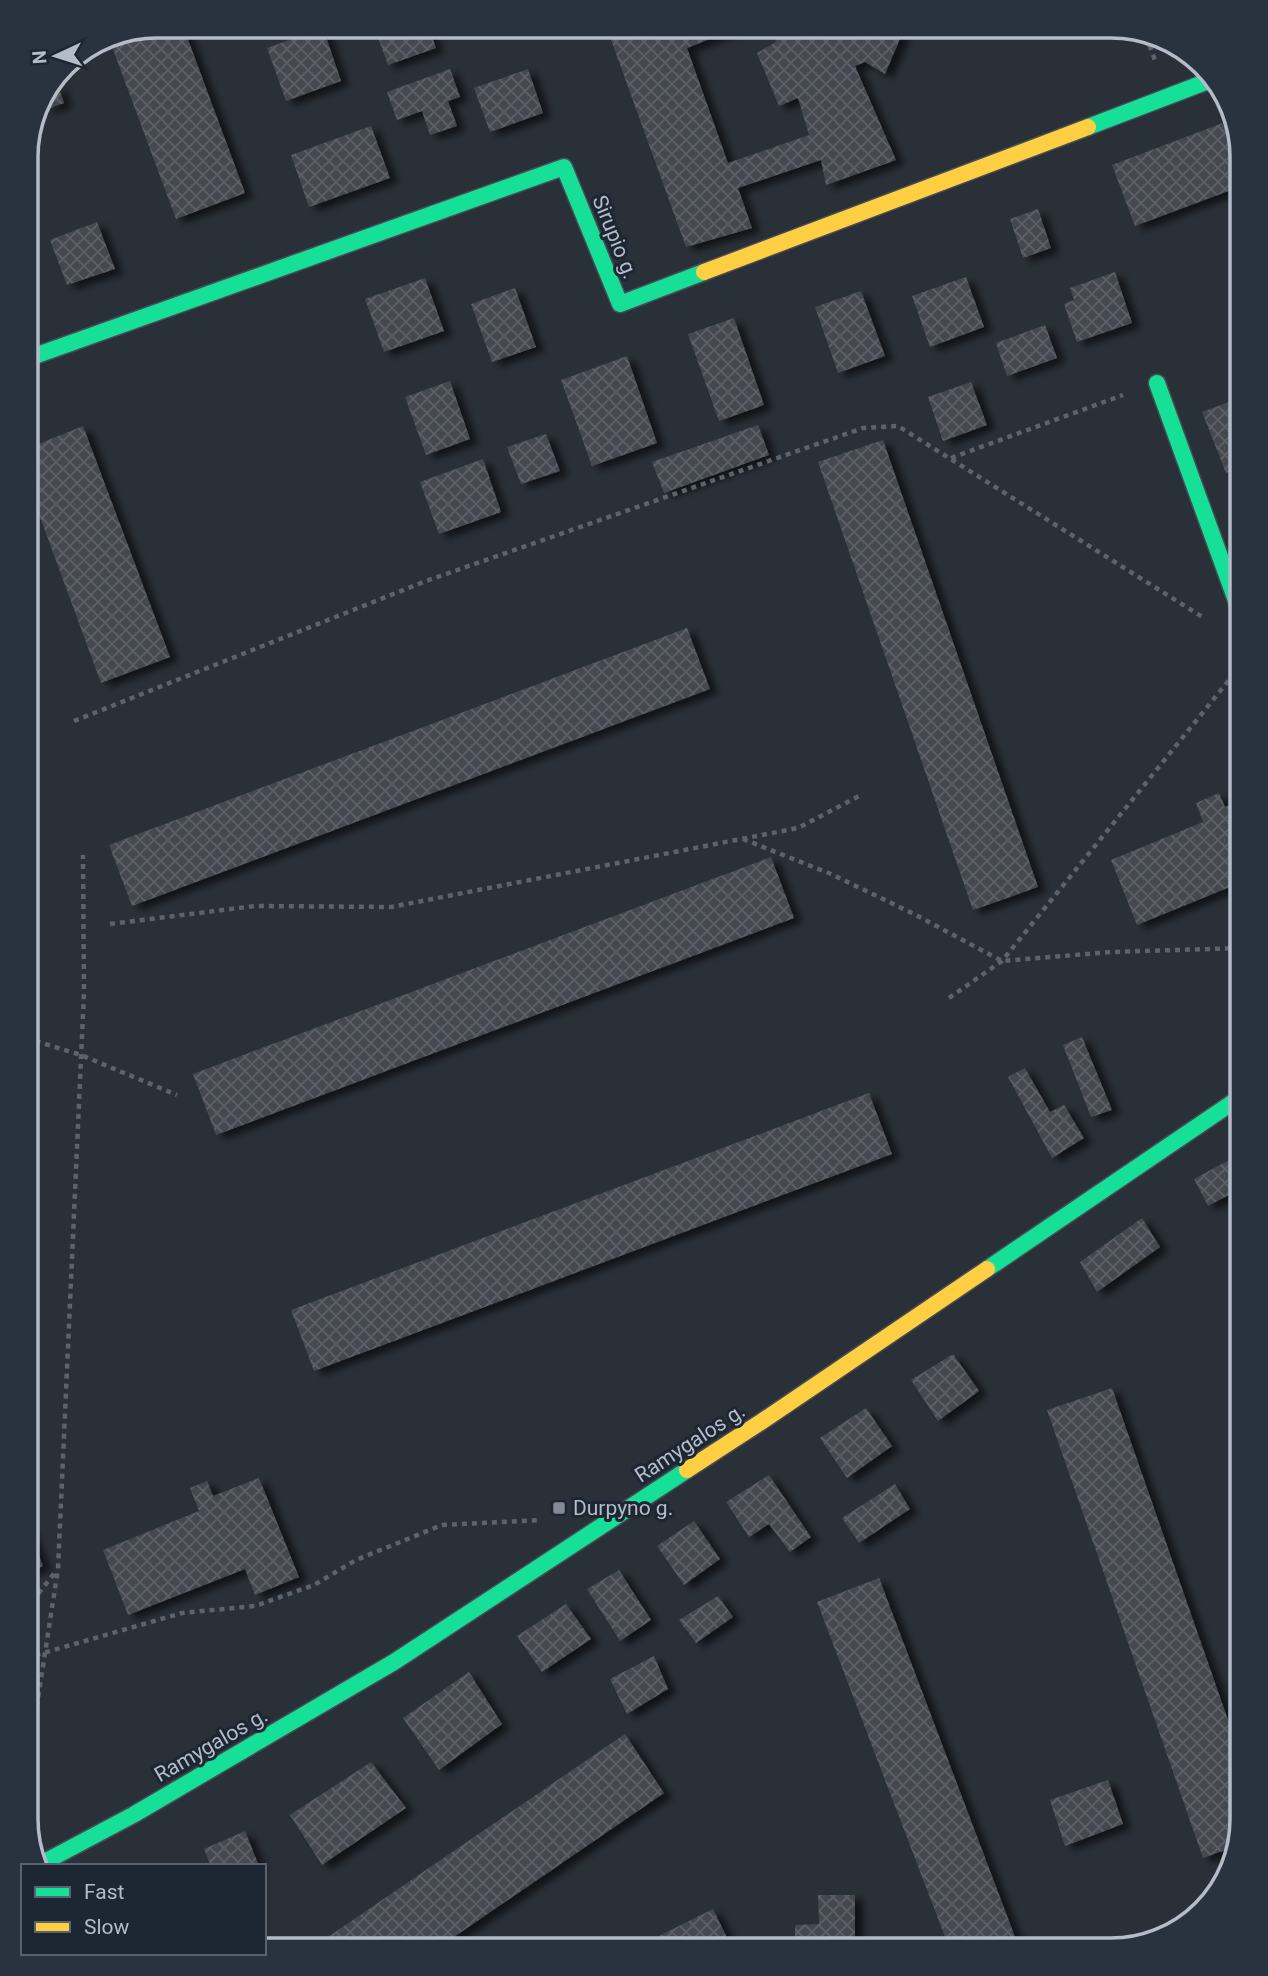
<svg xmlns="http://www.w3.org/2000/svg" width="1268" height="1976" font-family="Roboto,sans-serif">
<defs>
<pattern id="building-cross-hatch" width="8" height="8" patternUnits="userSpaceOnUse" patternTransform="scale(1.75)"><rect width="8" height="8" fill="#444950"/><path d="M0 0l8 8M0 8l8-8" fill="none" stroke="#5d6168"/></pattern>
<filter id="shadow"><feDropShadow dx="8" dy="4.5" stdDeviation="3.5" flood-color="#0009"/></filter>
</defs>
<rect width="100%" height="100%" fill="#2a3038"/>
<g fill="url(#building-cross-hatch)" filter="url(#shadow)">
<polygon points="158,26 183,26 245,193 176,219 108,36"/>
<polygon points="374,26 428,26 436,48 388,65"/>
<polygon points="606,26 743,26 687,48 728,163 809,135 798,98 779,106 757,53 776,42 770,26 842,26 844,31 855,28 855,26 888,26 902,34 885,74 865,62 855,66 896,160 826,185 821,160 738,188 752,228 686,247"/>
<polygon points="323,28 341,81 286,101 267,48"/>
<polygon points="450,69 460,97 448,101 457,126 430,135 422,111 397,120 387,92"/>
<polygon points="528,69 543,113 490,132 474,88"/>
<polygon points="57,83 64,103 44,110"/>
<polygon points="1233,119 1242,158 1242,186 1135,226 1112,165"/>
<polygon points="371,126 390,178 309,207 291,155"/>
<polygon points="1038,209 1051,248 1023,258 1010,219"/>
<polygon points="97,222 115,269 67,285 50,240"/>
<polygon points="1115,272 1132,323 1077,342 1064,304 1074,300 1070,288"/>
<polygon points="966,277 984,327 930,347 912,296"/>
<polygon points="425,278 444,331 384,352 365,299"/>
<polygon points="515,288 536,347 492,362 471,304"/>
<polygon points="861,291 885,356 838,373 815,307"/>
<polygon points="734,318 764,405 719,421 688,334"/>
<polygon points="1045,325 1057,358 1007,376 996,343"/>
<polygon points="627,356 657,443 592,466 561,380"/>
<polygon points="450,381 470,439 426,455 405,397"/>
<polygon points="971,382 987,425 943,441 928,397"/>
<polygon points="1242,397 1242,467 1226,473 1202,412"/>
<polygon points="758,425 769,455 664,493 652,462"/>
<polygon points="83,426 170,657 101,683 26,479 26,449"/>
<polygon points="546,434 560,471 521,484 507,447"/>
<polygon points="883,440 1038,887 973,910 818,462"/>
<polygon points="483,459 501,512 439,534 420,482"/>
<polygon points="687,628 710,689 132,906 109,845"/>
<polygon points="1219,793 1225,807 1242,800 1242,882 1137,925 1111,860 1203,822 1196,803"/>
<polygon points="771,857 794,918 216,1135 193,1074"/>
<polygon points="1082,1037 1112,1110 1091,1117 1063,1045"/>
<polygon points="1025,1068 1050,1112 1064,1105 1084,1138 1052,1158 1008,1077"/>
<polygon points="869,1093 892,1154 314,1371 291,1310"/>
<polygon points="1242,1153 1242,1188 1208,1206 1194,1179"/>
<polygon points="1142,1218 1160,1247 1097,1292 1080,1262"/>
<polygon points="953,1354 979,1391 938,1421 911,1380"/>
<polygon points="1112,1388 1242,1760 1242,1819 1234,1847 1203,1858 1047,1410"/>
<polygon points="866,1408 892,1446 847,1478 820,1438"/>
<polygon points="769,1475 811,1537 790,1552 769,1524 749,1537 726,1502"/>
<polygon points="259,1478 299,1577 255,1595 245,1569 128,1615 103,1550 199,1511 190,1488 207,1481 213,1496"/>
<polygon points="895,1484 910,1509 859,1543 842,1518"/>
<polygon points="694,1521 720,1559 684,1585 657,1546"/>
<polygon points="26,1522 43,1566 26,1573"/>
<polygon points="619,1570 651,1620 620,1641 587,1589"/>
<polygon points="879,1578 1020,1950 950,1950 817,1602"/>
<polygon points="718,1596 733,1617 696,1643 679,1620"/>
<polygon points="566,1604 591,1639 542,1672 517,1636"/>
<polygon points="654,1656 668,1689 627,1714 610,1679"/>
<polygon points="469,1672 502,1724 439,1770 403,1718"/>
<polygon points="625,1734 664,1793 435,1950 309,1950"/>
<polygon points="371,1762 406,1808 322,1865 290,1815"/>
<polygon points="1108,1780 1123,1824 1065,1846 1050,1800"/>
<polygon points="245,1831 259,1866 211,1866 204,1849"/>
<polygon points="818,1895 855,1895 855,1950 795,1950 795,1925 819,1924"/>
<polygon points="713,1909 733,1950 655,1950 651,1940"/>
</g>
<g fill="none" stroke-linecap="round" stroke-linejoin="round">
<g stroke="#484c53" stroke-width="19">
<g id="fast">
<polyline points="1088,127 1211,80"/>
<polyline points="26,359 564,167 620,304 704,272"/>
<polyline points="1157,383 1242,617"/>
<polyline points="987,1269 1242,1096"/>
<polyline points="37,1866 133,1815 394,1662 687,1470"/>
</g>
</g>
<g stroke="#484c53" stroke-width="19">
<g id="slow">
<polyline points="704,272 1088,127"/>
<polyline points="687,1470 761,1422 987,1269"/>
</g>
</g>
<g stroke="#5d636a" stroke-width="4.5" stroke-dasharray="5 5" stroke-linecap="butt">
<polyline points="1146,36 1156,63"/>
<polyline points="951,458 1123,395"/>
<polyline points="74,721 426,581 863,428 898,426 1204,618"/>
<polyline points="743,839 831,874 914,914 1002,961 1111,952 1242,948"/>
<polyline points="110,924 255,906 391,907 798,828 863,794"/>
<polyline points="949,998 1002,961 1242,664"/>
<polyline points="26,1038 81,1055 177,1095"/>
<polyline points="26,1609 57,1570"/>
<polyline points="26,1658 182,1613 255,1606 314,1585 356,1560 442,1525 540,1520"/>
<polyline points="26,1776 58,1569 84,992 83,855"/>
</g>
<use href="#fast" stroke="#16e098" stroke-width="16"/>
<use href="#slow" stroke="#ffcf43" stroke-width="16"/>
</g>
<rect fill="#848b96" stroke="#1d2633" stroke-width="2.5" x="552" y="1501" width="14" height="14" rx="3.5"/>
<g text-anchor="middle" stroke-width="6" stroke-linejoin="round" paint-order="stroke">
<g font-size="21" fill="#b4bcc9" stroke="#1d2633">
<text transform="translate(615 237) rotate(68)" y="7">Sirupio g.</text>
<text transform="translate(690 1443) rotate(-33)" y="7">Ramygalos g.</text>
<text transform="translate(211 1745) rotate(-30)" y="7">Ramygalos g.</text>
</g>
<g font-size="21" fill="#b4bcc9" stroke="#1d2633" text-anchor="start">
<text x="573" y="1515">Durpyno g.</text>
</g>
</g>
<path d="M0 0H1268V1976H0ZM157 38H1111A119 119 0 0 1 1230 157V1819A119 119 0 0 1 1111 1938H157A119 119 0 0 1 38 1819V157A119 119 0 0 1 157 38Z" fill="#29323f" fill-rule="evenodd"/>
<path fill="none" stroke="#b4bcc9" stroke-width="3.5" d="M157 38H1111A119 119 0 0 1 1230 157V1819A119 119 0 0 1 1111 1938H157A119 119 0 0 1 38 1819V157A119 119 0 0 1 157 38Z"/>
<rect x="21" y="1864" width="245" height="91" fill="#1d2633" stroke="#59626f" stroke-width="2"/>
<rect x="35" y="1887" width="35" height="10" fill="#16e098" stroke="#59626f" stroke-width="2"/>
<text x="84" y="1899" font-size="21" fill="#b4bcc9">Fast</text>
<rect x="35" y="1922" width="35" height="10" fill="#ffcf43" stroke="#59626f" stroke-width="2"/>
<text x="84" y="1934" font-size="21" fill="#b4bcc9">Slow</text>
<g transform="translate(56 56) rotate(266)" stroke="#1d2633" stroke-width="5" paint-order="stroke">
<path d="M0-5L12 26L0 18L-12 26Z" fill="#b4bcc9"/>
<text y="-10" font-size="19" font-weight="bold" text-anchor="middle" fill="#b4bcc9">N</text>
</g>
</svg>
